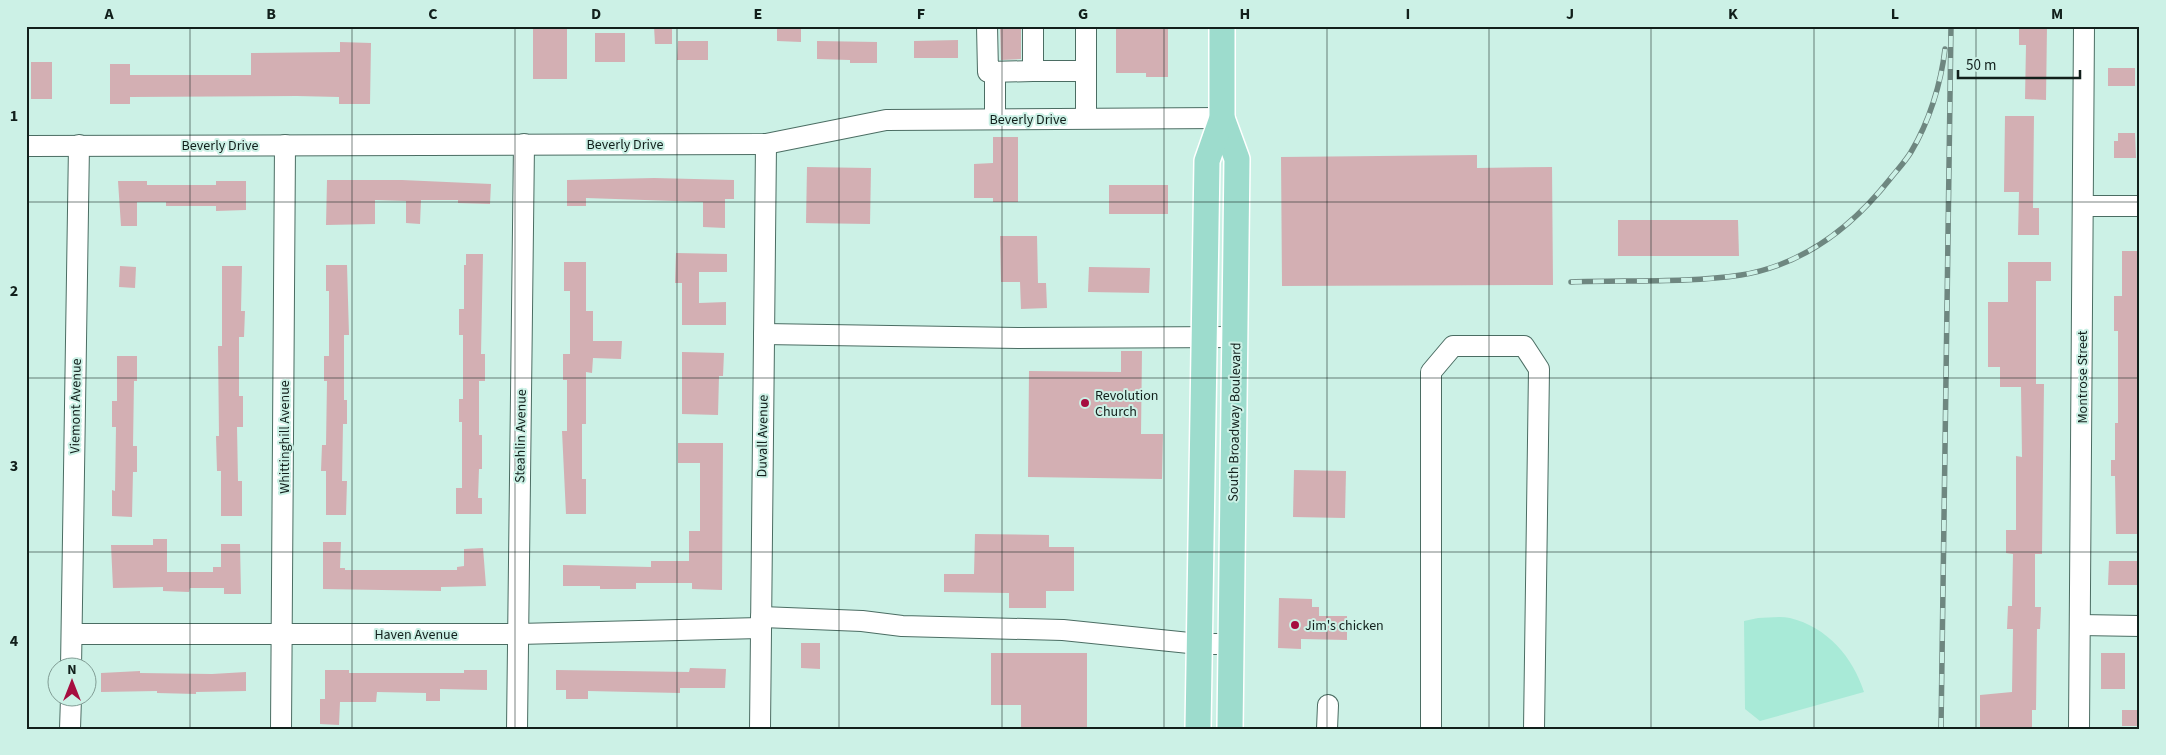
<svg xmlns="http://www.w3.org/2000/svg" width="2166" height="755" font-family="'Source Sans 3',sans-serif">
<rect width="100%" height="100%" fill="#ccf1e6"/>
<path fill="#a8ead7" d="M1758,618C1768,618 1780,616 1790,618C1827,627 1853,657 1864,692L1760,721L1745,709L1744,621Z"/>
<g fill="#d3afb3">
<rect x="533" y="26" width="34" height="53"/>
<polygon points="654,26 672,26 672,44 655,44"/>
<polygon points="777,26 801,26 801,42 777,41"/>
<polygon points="1000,26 1021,26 1021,59 1001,60"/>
<polygon points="1116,26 1168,26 1168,77 1146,77 1146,73 1116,73"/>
<polygon points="2019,26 2047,26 2046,100 2025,99 2026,45 2019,45"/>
<rect x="595" y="33" width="30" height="29"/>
<polygon points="958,40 958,58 914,58 914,41"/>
<polygon points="678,41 708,41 708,60 677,60"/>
<polygon points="817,41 877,42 877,63 850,63 850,60 817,59"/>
<polygon points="340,42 371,43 370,104 339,104 339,97 297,96 130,97 130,104 110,104 110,64 130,64 130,75 251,75 251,53 340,52"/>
<rect x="31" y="62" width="21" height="37"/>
<rect x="2108" y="68" width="27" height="18"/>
<polygon points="2005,116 2034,116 2033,208 2039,208 2039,235 2018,235 2019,192 2004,192"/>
<polygon points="2118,133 2135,133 2136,158 2114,158 2114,141 2118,141"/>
<polygon points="993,137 1018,137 1018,202 993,202 993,198 974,198 974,164 993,163"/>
<polygon points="1477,155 1477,168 1552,167 1553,285 1282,286 1281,157"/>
<polygon points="807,167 871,168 870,224 806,223"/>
<polygon points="654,178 734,180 734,199 725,199 725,228 703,227 703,202 586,198 586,206 567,206 567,180"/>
<polygon points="327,180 402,180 491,184 490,204 458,203 458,200 421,200 420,224 406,223 406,201 375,200 375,224 326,225"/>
<polygon points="118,181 147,181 147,185 216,185 216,181 246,181 246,210 216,211 216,206 166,206 166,202 137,202 137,226 121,226"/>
<rect x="1109" y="185" width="59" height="29"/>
<polygon points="1618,220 1738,220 1739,256 1618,256"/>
<polygon points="1000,236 1037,236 1038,283 1046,283 1047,308 1021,309 1020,282 1001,282"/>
<polygon points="2122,251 2140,251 2140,394 2137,394 2137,423 2140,423 2140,476 2137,476 2138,534 2116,534 2115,476 2111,476 2111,460 2115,460 2115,423 2118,423 2118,331 2114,331 2114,296 2122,296"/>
<polygon points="676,253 727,254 727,272 699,272 699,303 726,302 726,325 682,325 682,283 675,283"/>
<polygon points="466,254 483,254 481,354 485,354 485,381 479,381 479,435 482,435 482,469 479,469 478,498 482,498 482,514 456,514 456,488 462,488 462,422 459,422 459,399 463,399 463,335 459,335 459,309 464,309 464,265 466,265"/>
<polygon points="564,262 586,262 586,311 593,311 593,341 622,341 621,359 593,358 592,373 586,372 586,424 582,424 582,479 586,479 586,514 566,514 562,431 567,431 567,380 563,380 563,354 570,354 570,291 564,291"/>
<polygon points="2008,262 2051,262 2051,281 2036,281 2036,384 2044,384 2042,554 2035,554 2035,607 2041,607 2040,629 2037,629 2036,710 2032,710 2032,729 1980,729 1980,695 2012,692 2013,629 2007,629 2008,606 2012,606 2013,554 2006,553 2006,530 2016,530 2016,456 2022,457 2021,387 2000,387 2000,367 1988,367 1988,302 2008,302"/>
<polygon points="326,265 347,265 349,335 344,335 344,400 347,400 347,424 343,424 342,481 347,481 346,515 326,515 326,471 321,471 322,445 326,445 327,381 324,381 324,356 329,356 329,291 326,291"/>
<polygon points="120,266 136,267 135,288 119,287"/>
<polygon points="222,266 242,266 241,311 245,311 244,337 239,337 239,396 243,396 243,427 237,427 238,481 242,481 242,516 221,516 221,471 217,471 216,436 219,436 218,346 222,346"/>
<polygon points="1089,267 1150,268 1149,293 1088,292"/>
<polygon points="1121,351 1142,351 1141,434 1163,434 1162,479 1028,477 1029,371 1121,372"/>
<polygon points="682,352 724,353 723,376 719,376 718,415 682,414"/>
<polygon points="117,356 137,356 137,381 134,381 133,446 137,446 137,472 133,472 132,517 112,516 112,490 115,491 116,427 112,427 112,401 117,401"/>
<polygon points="678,443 723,443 722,590 692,589 692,583 636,583 636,589 600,589 600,586 563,586 563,565 651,567 651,561 689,561 689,531 700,531 700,463 678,463"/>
<polygon points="1294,470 1346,471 1345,518 1293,517"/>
<polygon points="975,534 1049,535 1049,547 1074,547 1074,591 1046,591 1046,608 1009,608 1009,593 944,592 944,574 974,574"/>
<polygon points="153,539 167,539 167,572 213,572 213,567 221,567 221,544 240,544 241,594 224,594 224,588 190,588 189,592 163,591 163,587 113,588 111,545 153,545"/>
<polygon points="323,542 341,542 340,568 345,568 345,570 457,570 457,567 464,566 464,549 483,548 486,586 441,587 441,591 323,589"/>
<polygon points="2109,561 2140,561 2140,585 2108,585"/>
<polygon points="1279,598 1312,599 1312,607 1319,607 1319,616 1347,616 1347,640 1301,639 1301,649 1278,648"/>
<polygon points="801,643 820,643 820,669 801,668"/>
<polygon points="991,653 1087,653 1087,729 1021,729 1021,705 991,705"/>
<rect x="2101" y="653" width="24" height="36"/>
<polygon points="690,668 726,669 725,688 680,688 680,693 588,691 588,699 566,699 566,690 556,690 556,670 689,672"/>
<polygon points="325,670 349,670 349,673 464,673 464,670 487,670 487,690 440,689 440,701 426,701 426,693 377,692 376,702 340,702 339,725 320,724 320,699 325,699"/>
<polygon points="140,671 140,673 212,674 246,672 246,691 196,692 196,694 157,693 157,691 101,692 101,673"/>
<rect x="2122" y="710" width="18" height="16"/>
</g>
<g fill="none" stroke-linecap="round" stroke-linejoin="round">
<g stroke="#4b6d63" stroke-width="22">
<g id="minor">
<polyline points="987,26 988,72 1033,71"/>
<polyline points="1033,26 1033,71 1086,71"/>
<polyline points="1086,26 1086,118"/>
<polyline points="995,72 995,119"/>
<polyline points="26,146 766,144 886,120 1222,118"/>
<polyline points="2083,206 2140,206"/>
<polyline points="764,334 1019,338 1235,337"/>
<polyline points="761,617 862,621 902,626 1063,630 1199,644 1231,644"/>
<polyline points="2080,625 2140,626"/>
<polyline points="72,634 518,634 760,628"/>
<polyline points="71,668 79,145"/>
<polyline points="70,729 71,698"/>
<polyline points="281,729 285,145"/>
<polyline points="517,729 524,144"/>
<polyline points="760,729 766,144"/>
<polyline points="1327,729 1328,705"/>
<polyline points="1431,729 1431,372 1453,346 1524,346 1539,369 1534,729"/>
<polyline points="2079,729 2084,26"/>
</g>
</g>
<g stroke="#fff" stroke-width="28">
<g id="major">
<polyline points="1222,118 1237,159 1230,729"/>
<polyline points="1198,729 1207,161 1222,118 1222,26"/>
</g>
</g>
<use href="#minor" stroke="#fff" stroke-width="20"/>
<use href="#major" stroke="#9ddccd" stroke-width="25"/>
<g stroke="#6e8780" stroke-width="5.5">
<g id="rail">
<path d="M1571,282C1625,280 1689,283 1741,275C1803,265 1852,227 1890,179C1897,170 1905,162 1911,152C1929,122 1941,84 1945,49"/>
<polyline points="1941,729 1951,26"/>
</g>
</g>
<use href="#rail" stroke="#ccf1e6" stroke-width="4" stroke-dasharray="11" stroke-linecap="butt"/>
</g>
<path fill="none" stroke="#111f1b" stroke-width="1" stroke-opacity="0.55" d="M190,26V729M352,26V729M515,26V729M677,26V729M839,26V729M1002,26V729M1164,26V729M1327,26V729M1489,26V729M1651,26V729M1814,26V729M1976,26V729M26,202H2140M26,378H2140M26,552H2140"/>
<g fill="#a60e40" stroke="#ccf1e6" stroke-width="2">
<circle cx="1085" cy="403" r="5"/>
<circle cx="1295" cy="625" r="5"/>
</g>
<g text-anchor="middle" stroke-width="4" stroke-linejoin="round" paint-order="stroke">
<g font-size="14" fill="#111f1b" stroke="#ccf1e6">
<text x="1028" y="124">Beverly Drive</text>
<text x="625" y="149">Beverly Drive</text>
<text x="220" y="150">Beverly Drive</text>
<text transform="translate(2082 377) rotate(-90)" y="5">Montrose Street</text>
<text transform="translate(75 406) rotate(-89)" y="5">Viemont Avenue</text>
<text transform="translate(1234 422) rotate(-89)" y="5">South Broadway Boulevard</text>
<text transform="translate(520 436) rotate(-89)" y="5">Steahlin Avenue</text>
<text transform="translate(762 436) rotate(-89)" y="5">Duvall Avenue</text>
<text transform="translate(284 437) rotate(-90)" y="5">Whittinghill Avenue</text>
<text x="416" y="639">Haven Avenue</text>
</g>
<g font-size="14" fill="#111f1b" stroke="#ccf1e6" text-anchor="start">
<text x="1095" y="400">Revolution<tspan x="1095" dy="16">Church</tspan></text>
<text x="1305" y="630">Jim's chicken</text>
</g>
</g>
<rect width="2166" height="755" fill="none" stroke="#ccf1e6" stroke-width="55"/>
<g transform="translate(72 682)"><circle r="24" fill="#ccf1e6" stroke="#819d95"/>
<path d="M0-4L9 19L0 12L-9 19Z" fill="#a60e40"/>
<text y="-8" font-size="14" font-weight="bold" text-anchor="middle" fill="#111f1b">N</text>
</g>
<path d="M1958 70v8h122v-8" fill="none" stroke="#111f1b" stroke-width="2.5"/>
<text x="1966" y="70" font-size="15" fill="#111f1b" stroke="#ccf1e6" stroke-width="4" paint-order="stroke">50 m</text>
<rect x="28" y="28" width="2110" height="700" fill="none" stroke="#111f1b" stroke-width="2"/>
<g font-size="16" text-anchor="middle" font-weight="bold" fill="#111f1b">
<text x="109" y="19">A</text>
<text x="271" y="19">B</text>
<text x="433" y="19">C</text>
<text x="596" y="19">D</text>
<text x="758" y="19">E</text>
<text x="921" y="19">F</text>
<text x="1083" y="19">G</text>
<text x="1245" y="19">H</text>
<text x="1408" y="19">I</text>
<text x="1570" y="19">J</text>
<text x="1733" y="19">K</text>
<text x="1895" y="19">L</text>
<text x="2057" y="19">M</text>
<text x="14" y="121">1</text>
<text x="14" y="296">2</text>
<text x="14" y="471">3</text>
<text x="14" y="646">4</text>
</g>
</svg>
